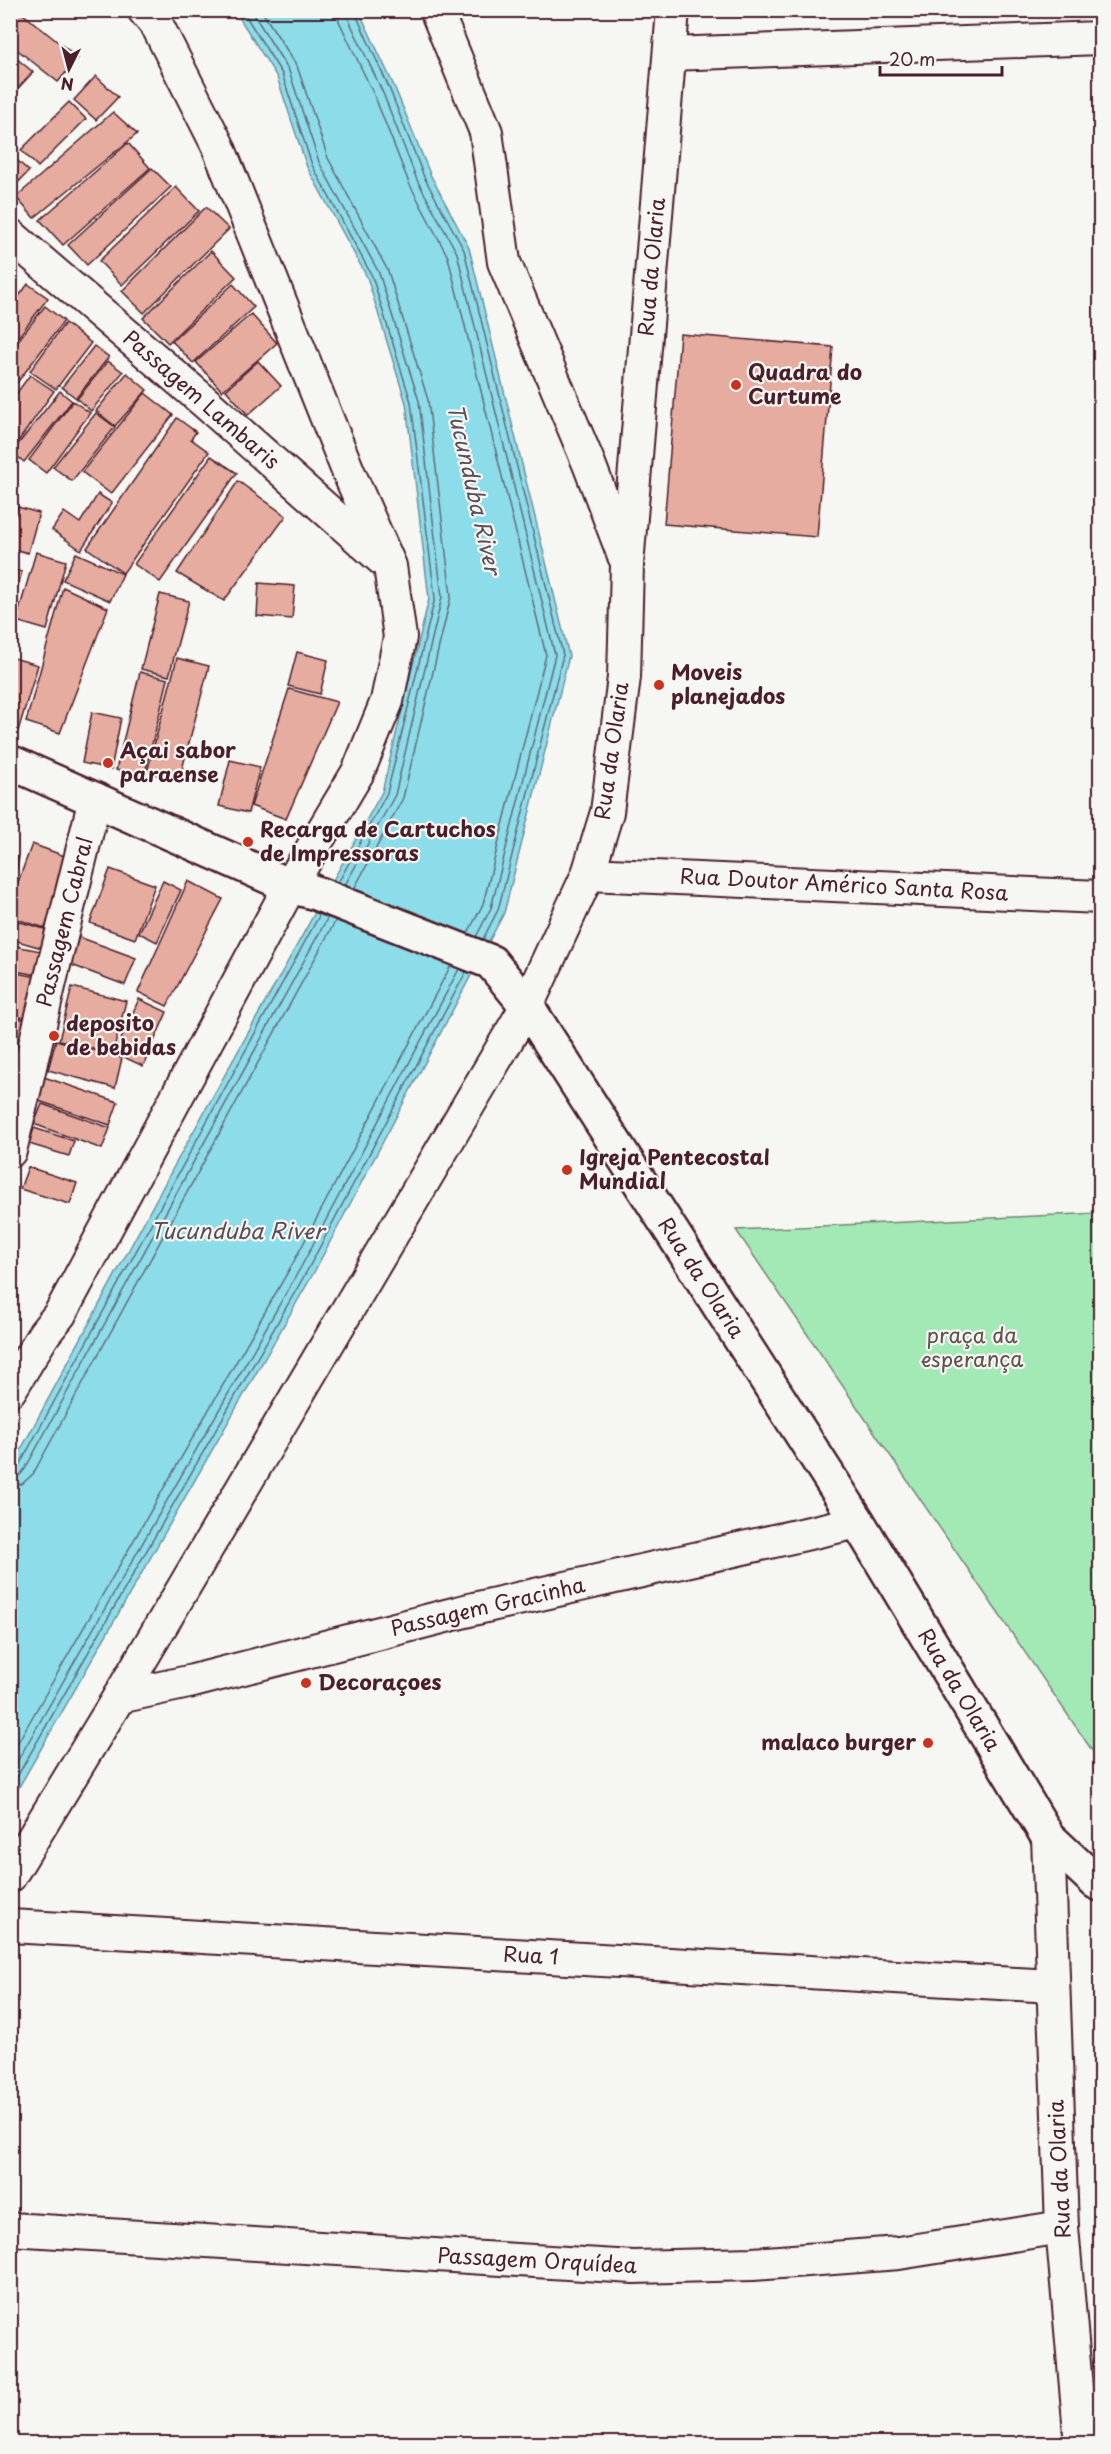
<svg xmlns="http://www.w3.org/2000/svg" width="1111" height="2454" font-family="'Playpen Sans',sans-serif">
<rect width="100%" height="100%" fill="#f6f6f2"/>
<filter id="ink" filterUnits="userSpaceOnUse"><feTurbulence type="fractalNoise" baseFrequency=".0167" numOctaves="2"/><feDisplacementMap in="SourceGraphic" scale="12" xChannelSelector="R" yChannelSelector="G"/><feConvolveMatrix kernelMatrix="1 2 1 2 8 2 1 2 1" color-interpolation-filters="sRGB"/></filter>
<g filter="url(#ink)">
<polygon fill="#a2e9b6" stroke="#768470" stroke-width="1.5" points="1100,1213 1100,1762 736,1230"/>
<polygon fill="#8cdce9" stroke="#72909d" stroke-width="1.5" points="235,11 359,11 395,88 430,174 469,248 569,656 504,913 313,1274 11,1801 11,1468 172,1170 382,792 429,599 406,403 367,277 307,167 277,77"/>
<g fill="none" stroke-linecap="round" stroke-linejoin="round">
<g stroke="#646b77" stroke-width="1.5">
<polyline points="242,10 282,74 312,165 372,276 411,402 435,598 387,793 338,883"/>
<polyline points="251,10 289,71 319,162 379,273 419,401 442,597 395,795 345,885"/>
<polyline points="261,10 297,66 328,158 388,271 428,400 451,596 403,798 354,889"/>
<polyline points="337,10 339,21 375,97 409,183 448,257 546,655 483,904 468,933"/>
<polyline points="346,10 348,18 383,93 417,180 457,253 555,655 491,908 476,937"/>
<polyline points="354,10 390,90 424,177 464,250 563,655 498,910 483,939"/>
<polyline points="10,1469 19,1466 320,914"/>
<polyline points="10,1477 20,1475 25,1469 328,917"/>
<polyline points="10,1486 22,1484 33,1474 336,920"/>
<polyline points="10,1756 293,1263 451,965"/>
<polyline points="10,1774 301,1267 459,969"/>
<polyline points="10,1789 307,1271 466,972"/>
</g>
</g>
<g fill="#e5ac9f" stroke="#4a1f2b" stroke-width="1.5">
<polygon points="10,10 18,10 78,58 58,82 10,44"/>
<polygon points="10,53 33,72 10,97"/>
<polygon points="96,76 118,97 96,120 74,100"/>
<polygon points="69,102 86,119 38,167 21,150"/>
<polygon points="113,112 137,134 34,218 16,197"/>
<polygon points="128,143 150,168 63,245 40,220"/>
<polygon points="10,154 29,171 10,191"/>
<polygon points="152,168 171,187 87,265 68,245"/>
<polygon points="176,187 199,211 122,285 99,261"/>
<polygon points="206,207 229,229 144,313 122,291"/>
<polygon points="211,251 236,277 168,343 143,318"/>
<polygon points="28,284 48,298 10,348 10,308"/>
<polygon points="233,284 254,307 193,363 172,341"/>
<polygon points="45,306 64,321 10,392 10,351"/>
<polygon points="251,314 277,343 222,391 196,362"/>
<polygon points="65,323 91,343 56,389 30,371"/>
<polygon points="680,334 833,347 817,537 664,524"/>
<polygon points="94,346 109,357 76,398 62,387"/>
<polygon points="108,361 123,372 91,411 77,399"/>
<polygon points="258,361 281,386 248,415 226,390"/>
<polygon points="127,373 147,390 115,426 96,411"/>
<polygon points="30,375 54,391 10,453 10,402"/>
<polygon points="60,391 72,401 24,462 12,452"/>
<polygon points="145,393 173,415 111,494 82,472"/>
<polygon points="73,401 90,413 46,473 29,460"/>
<polygon points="96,413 115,427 72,481 53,467"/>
<polygon points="177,418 196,432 191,439 209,452 123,573 87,548"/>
<polygon points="211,456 237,473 160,582 134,564"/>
<polygon points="238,481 286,516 224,601 177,573"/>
<polygon points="98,494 112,503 81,550 52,530 64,512 80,523"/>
<polygon points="18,507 39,513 28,553 10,548 10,533"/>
<polygon points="36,552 66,561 47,630 16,621"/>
<polygon points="76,553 123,574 110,601 63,580"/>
<polygon points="10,569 22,572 10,613"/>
<polygon points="259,583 295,586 292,619 257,616"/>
<polygon points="63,587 108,608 60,733 26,722"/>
<polygon points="160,594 189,601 169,676 141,669"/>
<polygon points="297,652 328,660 320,694 288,686"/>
<polygon points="10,657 38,665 18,731 10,728"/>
<polygon points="177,658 209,666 179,781 147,772"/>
<polygon points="140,672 168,679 144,777 116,770"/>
<polygon points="289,689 337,702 286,819 251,806"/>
<polygon points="92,712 121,718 111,769 82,763"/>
<polygon points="230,760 260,767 248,813 219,806"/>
<polygon points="32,844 70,858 45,928 10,917 10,904"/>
<polygon points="10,856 19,857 10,898"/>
<polygon points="110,869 155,885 135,939 90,923"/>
<polygon points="163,881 181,890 157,942 139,933"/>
<polygon points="188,881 223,899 167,1006 138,992"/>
<polygon points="10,919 48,930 42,948 10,939"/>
<polygon points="79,937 136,958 125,985 69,964"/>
<polygon points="10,945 41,951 37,975 10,970"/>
<polygon points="10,972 38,977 30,1019 10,1015"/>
<polygon points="72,987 126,1001 113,1053 59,1040"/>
<polygon points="139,999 167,1012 143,1066 115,1053"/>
<polygon points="10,1017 27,1020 22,1041 10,1038"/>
<polygon points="10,1040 25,1044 18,1069 10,1068"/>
<polygon points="56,1040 122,1058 115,1088 48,1070"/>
<polygon points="41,1076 118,1102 110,1125 33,1099"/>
<polygon points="42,1104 110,1128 102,1149 34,1124"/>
<polygon points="34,1128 74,1141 69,1156 29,1144"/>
<polygon points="28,1167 77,1183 70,1204 20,1189"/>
</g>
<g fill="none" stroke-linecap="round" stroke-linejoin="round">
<g stroke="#4a1f2b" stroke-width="36">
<g id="minor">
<polyline points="436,10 486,132 504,262 589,464 624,556"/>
<polyline points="670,54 1100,38"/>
<polyline points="10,235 206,403 382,559"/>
<polyline points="588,874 1100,897"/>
<polyline points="10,1151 54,965 95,799"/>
<polyline points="10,1390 44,1334 60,1314 290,886 358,772 387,701 400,637 390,566 348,471 218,146 158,27 144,10"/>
<polyline points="119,1697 193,1681 469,1610 858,1522"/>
<polyline points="1048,1837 1062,2227 1081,2444"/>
<polyline points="10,1876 119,1697 527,1006 588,874 607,812 624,677 627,565 673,10"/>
<polyline points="10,1926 1052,1986"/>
<polyline points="10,2229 633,2267 753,2264 899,2253 1062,2227"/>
</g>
</g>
<g stroke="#4a1f2b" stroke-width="38">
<polyline id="tertiary" points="10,762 290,886 313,892 491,962 527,1006 858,1522 1048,1837 1096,1882 1100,1884"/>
</g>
<use href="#minor" stroke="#f6f6f2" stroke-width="32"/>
<use href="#tertiary" stroke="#f6f6f2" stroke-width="33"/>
</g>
</g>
<g fill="#c8321e" stroke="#f6f6f2" stroke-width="2">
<circle cx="736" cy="385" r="6"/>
<circle cx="659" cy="685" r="6"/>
<circle cx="108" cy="763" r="6"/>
<circle cx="248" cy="842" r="6"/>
<circle cx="54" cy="1036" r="6"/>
<circle cx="567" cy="1170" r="6"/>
<circle cx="306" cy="1683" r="6"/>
<circle cx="928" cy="1743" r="6"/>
</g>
<g text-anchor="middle" stroke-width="4.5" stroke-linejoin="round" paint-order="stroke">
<g font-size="21" fill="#4a1f2b" stroke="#f6f6f2">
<text transform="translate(652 267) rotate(-85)" y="7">Rua da Olaria</text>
<text transform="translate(201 400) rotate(41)" y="7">Passagem Lambaris</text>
<text transform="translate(612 751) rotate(-82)" y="7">Rua da Olaria</text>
<text transform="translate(844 885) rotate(3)" y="7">Rua Doutor Américo Santa Rosa</text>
<text transform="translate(65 922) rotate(-76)" y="7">Passagem Cabral</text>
<text transform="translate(701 1278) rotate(57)" y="7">Rua da Olaria</text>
<text transform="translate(488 1607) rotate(-13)" y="7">Passagem Gracinha</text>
<text transform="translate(959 1690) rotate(59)" y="7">Rua da Olaria</text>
<text transform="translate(531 1956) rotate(3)" y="7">Rua 1</text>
<text transform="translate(1060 2169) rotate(-93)" y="7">Rua da Olaria</text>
<text transform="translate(537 2261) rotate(3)" y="7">Passagem Orquídea</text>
</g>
<g font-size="21" font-weight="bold" fill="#4a1f2b" stroke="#f6f6f2" text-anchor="start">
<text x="748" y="380">Quadra do<tspan x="748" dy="24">Curtume</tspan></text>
<text x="671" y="680">Moveis<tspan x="671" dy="24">planejados</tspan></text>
<text x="120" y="758">Açai sabor<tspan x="120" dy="24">paraense</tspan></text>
<text x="260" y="837">Recarga de Cartuchos<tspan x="260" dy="24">de Impressoras</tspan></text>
<text x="66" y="1031">deposito<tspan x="66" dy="24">de bebidas</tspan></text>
<text x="579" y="1165">Igreja Pentecostal<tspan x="579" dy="24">Mundial</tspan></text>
<text x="318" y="1690">Decoraçoes</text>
<text x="916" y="1750" text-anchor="end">malaco burger</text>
</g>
<g font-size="21" fill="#60524e" stroke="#f6f6f2">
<text x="972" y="1343">praça da<tspan x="972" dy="24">esperança</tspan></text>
</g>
<g font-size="22" font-style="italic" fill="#5a4e5a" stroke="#f6f6f2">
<text transform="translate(474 489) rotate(77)" y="8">Tucunduba River</text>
<text x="237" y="1239">Tucunduba River</text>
</g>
</g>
<rect width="1111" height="2454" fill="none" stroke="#f6f6f2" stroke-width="36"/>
<rect x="18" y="18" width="1075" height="2418" fill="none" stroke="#4a1f2b" stroke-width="2" filter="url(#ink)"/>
<g transform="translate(69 69) rotate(186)" stroke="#f6f6f2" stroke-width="4.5" paint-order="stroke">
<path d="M0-4.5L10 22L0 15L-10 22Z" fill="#4a1f2b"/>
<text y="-9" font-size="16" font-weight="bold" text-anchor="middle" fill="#4a1f2b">N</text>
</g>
<path d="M880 66v9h122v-9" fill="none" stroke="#4a1f2b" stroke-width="3"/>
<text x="889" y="66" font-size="18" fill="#4a1f2b" stroke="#f6f6f2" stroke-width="4.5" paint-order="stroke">20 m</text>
</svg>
